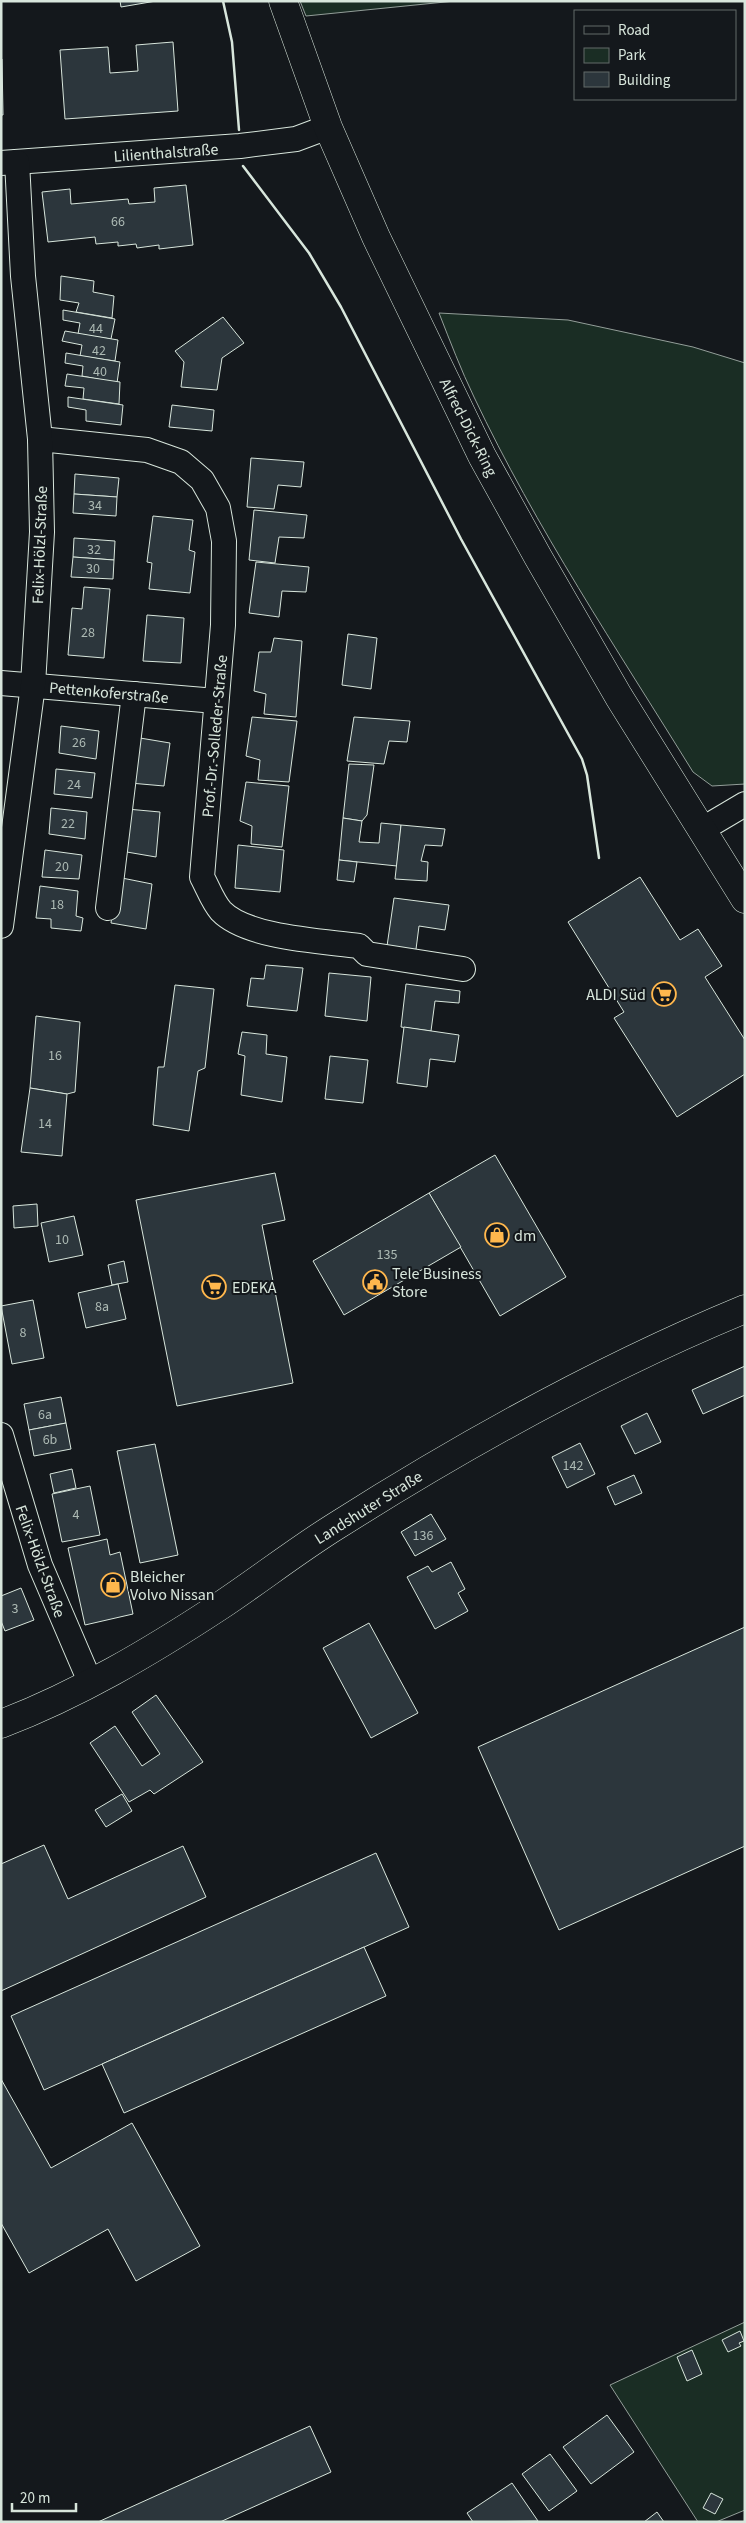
<svg xmlns="http://www.w3.org/2000/svg" width="746" height="2523" font-family="'Source Sans 3',sans-serif">
<rect width="100%" height="100%" fill="#14181c"/>
<g fill="#1a2d24" stroke="#939e99">
<polygon points="300,1 455,1 306,16"/>
<path d="M439,313L568,320L693,347L745,363V784L712,786L693,772C617,649 536,528 474,397C461,370 450,341 439,313Z"/>
<polygon points="745,2322 745,2510 716,2522 698,2522 610,2385"/>
</g>
<g fill="#2c363c" stroke="#d8e6dc">
<polygon points="120,1 156,1 121,7"/>
<polygon points="173,42 178,111 65,119 60,50 108,47 110,73 138,71 136,45"/>
<polygon points="2,59 3,115 1,115 1,59"/>
<polygon points="186,185 193,245 159,249 159,245 137,248 136,244 118,246 118,242 96,244 95,237 48,242 42,192 70,189 71,204 128,199 129,204 155,202 154,188"/>
<polygon points="61,276 94,281 93,292 114,296 112,318 76,312 79,303 60,300"/>
<polygon points="63,310 115,319 111,339 78,334 80,323 63,320"/>
<polygon points="223,317 244,343 222,358 217,390 181,387 184,362 175,351"/>
<polygon points="65,331 118,340 115,361 80,356 82,345 62,341"/>
<polygon points="66,353 120,362 117,383 82,376 83,366 65,363"/>
<polygon points="67,374 120,382 119,404 83,399 84,388 65,386"/>
<polygon points="68,397 123,405 121,425 86,421 86,410 68,407"/>
<polygon points="172,405 214,410 212,431 169,427"/>
<polygon points="251,458 304,462 301,487 278,485 274,509 247,507"/>
<polygon points="75,474 119,478 117,497 74,494"/>
<polygon points="74,494 117,497 116,516 73,513"/>
<polygon points="254,510 307,515 304,538 279,537 275,563 249,560"/>
<polygon points="153,516 193,520 189,550 195,552 190,593 149,589 152,563 147,562"/>
<polygon points="74,538 115,541 114,560 73,557"/>
<polygon points="73,557 114,560 113,579 71,577"/>
<polygon points="256,562 309,567 306,592 282,591 279,617 249,613"/>
<polygon points="84,587 110,589 104,658 68,655 72,608 82,609"/>
<polygon points="147,615 184,618 181,663 143,661"/>
<polygon points="348,634 377,638 371,689 342,685"/>
<polygon points="274,638 302,641 296,717 264,714 266,694 254,691 259,652 271,652"/>
<polygon points="252,717 297,721 289,782 258,780 260,760 246,756"/>
<polygon points="354,717 410,721 407,742 389,741 384,764 347,761"/>
<polygon points="61,726 99,731 96,759 59,753"/>
<polygon points="134,737 170,743 164,786 130,783"/>
<polygon points="349,764 374,765 367,815 362,821 343,818"/>
<polygon points="56,769 95,773 92,798 54,794"/>
<polygon points="246,782 289,786 282,847 251,844 252,826 240,821"/>
<polygon points="51,808 87,812 85,839 49,834"/>
<polygon points="127,809 160,812 156,857 121,851"/>
<polygon points="343,818 362,821 359,842 379,843 381,823 401,825 397,866 339,860"/>
<polygon points="401,825 445,829 442,846 425,845 421,861 428,862 427,881 395,879"/>
<polygon points="238,845 284,850 280,892 235,888"/>
<polygon points="45,850 82,855 79,879 42,877"/>
<polygon points="339,860 357,862 354,882 337,880"/>
<polygon points="117,877 152,884 146,929 111,923"/>
<polygon points="640,877 680,940 698,929 722,966 705,977 745,1040 745,1074 677,1117 614,1018 624,1012 568,922"/>
<polygon points="40,886 78,891 76,916 83,918 81,931 51,928 51,919 36,918"/>
<polygon points="394,898 449,905 445,930 419,926 415,957 386,953"/>
<polygon points="266,965 303,968 297,1011 247,1006 251,978 264,979"/>
<polygon points="329,973 371,977 367,1021 325,1016"/>
<polygon points="406,984 460,991 459,1003 435,1001 431,1031 401,1027"/>
<polygon points="175,985 214,989 205,1068 198,1071 189,1131 153,1125 158,1067 164,1067"/>
<polygon points="36,1016 80,1022 75,1092 67,1094 30,1088"/>
<polygon points="404,1027 459,1035 455,1062 430,1059 427,1087 397,1083"/>
<polygon points="242,1032 267,1035 266,1054 287,1057 282,1102 241,1095 245,1056 238,1054"/>
<polygon points="330,1056 368,1060 363,1103 325,1099"/>
<polygon points="30,1088 67,1094 62,1156 21,1152"/>
<polygon points="495,1155 566,1277 500,1316 429,1193"/>
<polygon points="275,1173 285,1220 262,1225 293,1383 177,1406 136,1200"/>
<polygon points="429,1193 461,1247 344,1315 313,1261"/>
<polygon points="37,1204 38,1226 14,1228 13,1206"/>
<polygon points="74,1216 83,1255 49,1262 41,1223"/>
<polygon points="124,1261 128,1282 112,1285 108,1265"/>
<polygon points="118,1284 126,1319 86,1328 78,1293"/>
<polygon points="33,1300 44,1358 12,1364 1,1306"/>
<polygon points="745,1366 745,1395 703,1414 692,1390"/>
<polygon points="61,1397 66,1423 29,1430 24,1404"/>
<polygon points="647,1413 661,1442 635,1454 621,1426"/>
<polygon points="66,1423 71,1449 34,1456 29,1430"/>
<polygon points="580,1443 595,1474 567,1488 552,1457"/>
<polygon points="155,1444 178,1555 140,1563 117,1451"/>
<polygon points="72,1469 76,1488 54,1493 50,1474"/>
<polygon points="634,1475 642,1493 615,1505 607,1487"/>
<polygon points="90,1486 100,1535 62,1542 52,1494"/>
<polygon points="431,1514 446,1539 415,1556 401,1532"/>
<polygon points="107,1539 110,1555 120,1552 133,1614 85,1625 68,1548"/>
<polygon points="451,1562 465,1589 458,1593 468,1611 435,1629 407,1577 428,1566 432,1572"/>
<polygon points="21,1588 34,1620 5,1631 1,1621 1,1596"/>
<polygon points="369,1623 418,1713 371,1738 323,1648"/>
<polygon points="745,1627 745,1846 559,1930 478,1747"/>
<polygon points="156,1695 203,1762 154,1794 150,1790 129,1802 90,1743 115,1726 142,1766 160,1754 132,1712"/>
<polygon points="122,1794 132,1811 106,1827 95,1810"/>
<polygon points="44,1845 68,1899 183,1846 206,1897 1,1991 1,1864"/>
<polygon points="376,1853 409,1927 44,2090 11,2016"/>
<polygon points="364,1947 386,1996 124,2113 102,2064"/>
<polygon points="1,2079 51,2168 132,2123 200,2246 136,2281 108,2229 29,2273 1,2223"/>
<polygon points="740,2331 744,2341 739,2343 741,2346 728,2352 722,2340"/>
<polygon points="692,2350 702,2374 687,2381 677,2357"/>
<polygon points="607,2415 634,2452 591,2484 563,2447"/>
<polygon points="310,2426 331,2472 220,2522 98,2522"/>
<polygon points="550,2454 577,2491 549,2511 522,2474"/>
<polygon points="512,2483 538,2521 473,2522 467,2513"/>
<polygon points="711,2493 723,2499 715,2514 703,2508"/>
<polygon points="657,2512 664,2522 644,2522"/>
</g>
<g fill="none" stroke-linecap="round" stroke-linejoin="round">
<g stroke="#d8e6dc" stroke-width="26">
<g id="minor">
<polyline points="1,163 240,146 296,139 328,127"/>
<path d="M40,439L147,450L181,462L202,480L218,508L224,541L223,625L202,877C208,888 213,902 221,911C247,938 322,941 359,946L367,954L463,969"/>
<polyline points="1,683 216,701"/>
<polyline points="701,830 745,804"/>
<polyline points="108,908 134,694"/>
<polyline points="1,926 33,685 42,532 40,439 23,276 17,162"/>
<polyline points="1,1435 40,1565 91,1684"/>
</g>
</g>
<g stroke="#d8e6dc" stroke-width="29">
<g id="major">
<polyline points="283,1 328,127 376,237 482,456 538,557 619,697 745,899"/>
<path d="M1,1724C79,1694 150,1652 220,1606C259,1580 296,1551 336,1526C467,1443 602,1368 745,1309"/>
</g>
</g>
<use href="#minor" stroke="#14181c" stroke-width="24"/>
<use href="#major" stroke="#14181c" stroke-width="28"/>
<g stroke="#d8e6dc" stroke-width="2.5">
<polyline points="223,1 232,42 239,130"/>
<polyline points="243,166 309,253 341,307 461,539 582,759 587,775 599,858"/>
</g>
</g>
<defs>
<g id="supermarket-ring" transform="scale(1.25)"><circle r="9.5" fill="#14181c" stroke="#ffb74d" stroke-width="1.5"/><path d="M-6-5.5h2.5l.6 2H6L4.5 2H-2.5L-4.4-4H-6ZM-1.5 3.2a1.3 1.3 0 1 0 .1 0ZM3 3.2a1.3 1.3 0 1 0 .1 0Z" fill="#ffb74d"/></g>
<g id="shop-ring" transform="scale(1.25)"><circle r="9.5" fill="#14181c" stroke="#ffb74d" stroke-width="1.5"/><path d="M-5-2.5h2.3a2.7 3.5 0 0 1 5.4 0H5L5.5 6h-11ZM-1.5-2.5h3a1.5 2.3 0 0 0-3 0Z" fill="#ffb74d"/></g>
<g id="civic-ring" transform="scale(1.25)"><circle r="9.5" fill="#14181c" stroke="#ffb74d" stroke-width="1.5"/><path d="M-.6-6.5H3V-4.5H.6V-3L4-1V1h2V6H-6V1h2V-1L-.6-3ZM-1.2 2.5V6h2.4V2.5Z" fill="#ffb74d"/></g>
</defs>
<g fill-rule="evenodd">
<use href="#supermarket-ring" x="664" y="994"/>
<use href="#shop-ring" x="497" y="1235"/>
<use href="#civic-ring" x="375" y="1282"/>
<use href="#supermarket-ring" x="214" y="1287"/>
<use href="#shop-ring" x="113" y="1585"/>
</g>
<g text-anchor="middle" stroke-width="4" stroke-linejoin="round" paint-order="stroke">
<g font-size="14" fill="#adbab4">
<text x="118" y="226">66</text>
<text x="96" y="333">44</text>
<text x="99" y="355">42</text>
<text x="100" y="376">40</text>
<text x="95" y="510">34</text>
<text x="94" y="554">32</text>
<text x="93" y="573">30</text>
<text x="88" y="637">28</text>
<text x="79" y="747">26</text>
<text x="74" y="789">24</text>
<text x="68" y="828">22</text>
<text x="62" y="871">20</text>
<text x="57" y="909">18</text>
<text x="55" y="1060">16</text>
<text x="45" y="1128">14</text>
<text x="62" y="1244">10</text>
<text x="387" y="1259">135</text>
<text x="102" y="1311">8a</text>
<text x="23" y="1337">8</text>
<text x="45" y="1419">6a</text>
<text x="50" y="1444">6b</text>
<text x="573" y="1470">142</text>
<text x="76" y="1519">4</text>
<text x="423" y="1540">136</text>
<text x="15" y="1613">3</text>
</g>
<g font-size="16" fill="#d8e6dc" stroke="#14181c">
<text transform="translate(166 152) rotate(-4)" y="6">Lilienthalstraße</text>
<text transform="translate(469 427) rotate(63)" y="6">Alfred-Dick-Ring</text>
<text transform="translate(39 545) rotate(-88)" y="6">Felix-Hölzl-Straße</text>
<text transform="translate(109 692) rotate(5)" y="6">Pettenkoferstraße</text>
<text transform="translate(214 736) rotate(-85)" y="6">Prof.-Dr.-Solleder-Straße</text>
<text transform="translate(368 1507) rotate(-32)" y="6">Landshuter Straße</text>
<text transform="translate(41 1561) rotate(70)" y="6">Felix-Hölzl-Straße</text>
</g>
<g font-size="16" fill="#d8e6dc" stroke="#14181c" text-anchor="start">
<text x="646" y="1000" text-anchor="end">ALDI Süd</text>
<text x="514" y="1241">dm</text>
<text x="392" y="1279">Tele Business<tspan x="392" dy="18">Store</tspan></text>
<text x="232" y="1293">EDEKA</text>
<text x="130" y="1582">Bleicher<tspan x="130" dy="18">Volvo Nissan</tspan></text>
</g>
</g>
<rect width="746" height="2523" fill="none" stroke="#d8e6dc" stroke-width="5"/>
<rect x="574" y="10" width="162" height="90" fill="#14181c" stroke="#626a69"/>
<rect x="584" y="26" width="25" height="8" fill="#14181c" stroke="#626a69"/>
<text x="618" y="35" font-size="15" fill="#d8e6dc">Road</text>
<rect x="584" y="48" width="25" height="15" fill="#1a2d24" stroke="#626a69"/>
<text x="618" y="60" font-size="15" fill="#d8e6dc">Park</text>
<rect x="584" y="72" width="25" height="15" fill="#2c363c" stroke="#626a69"/>
<text x="618" y="85" font-size="15" fill="#d8e6dc">Building</text>
<path d="M12 2503v8h64v-8" fill="none" stroke="#d8e6dc" stroke-width="2.5"/>
<text x="20" y="2503" font-size="15" fill="#d8e6dc" stroke="#14181c" stroke-width="4" paint-order="stroke">20 m</text>
</svg>
